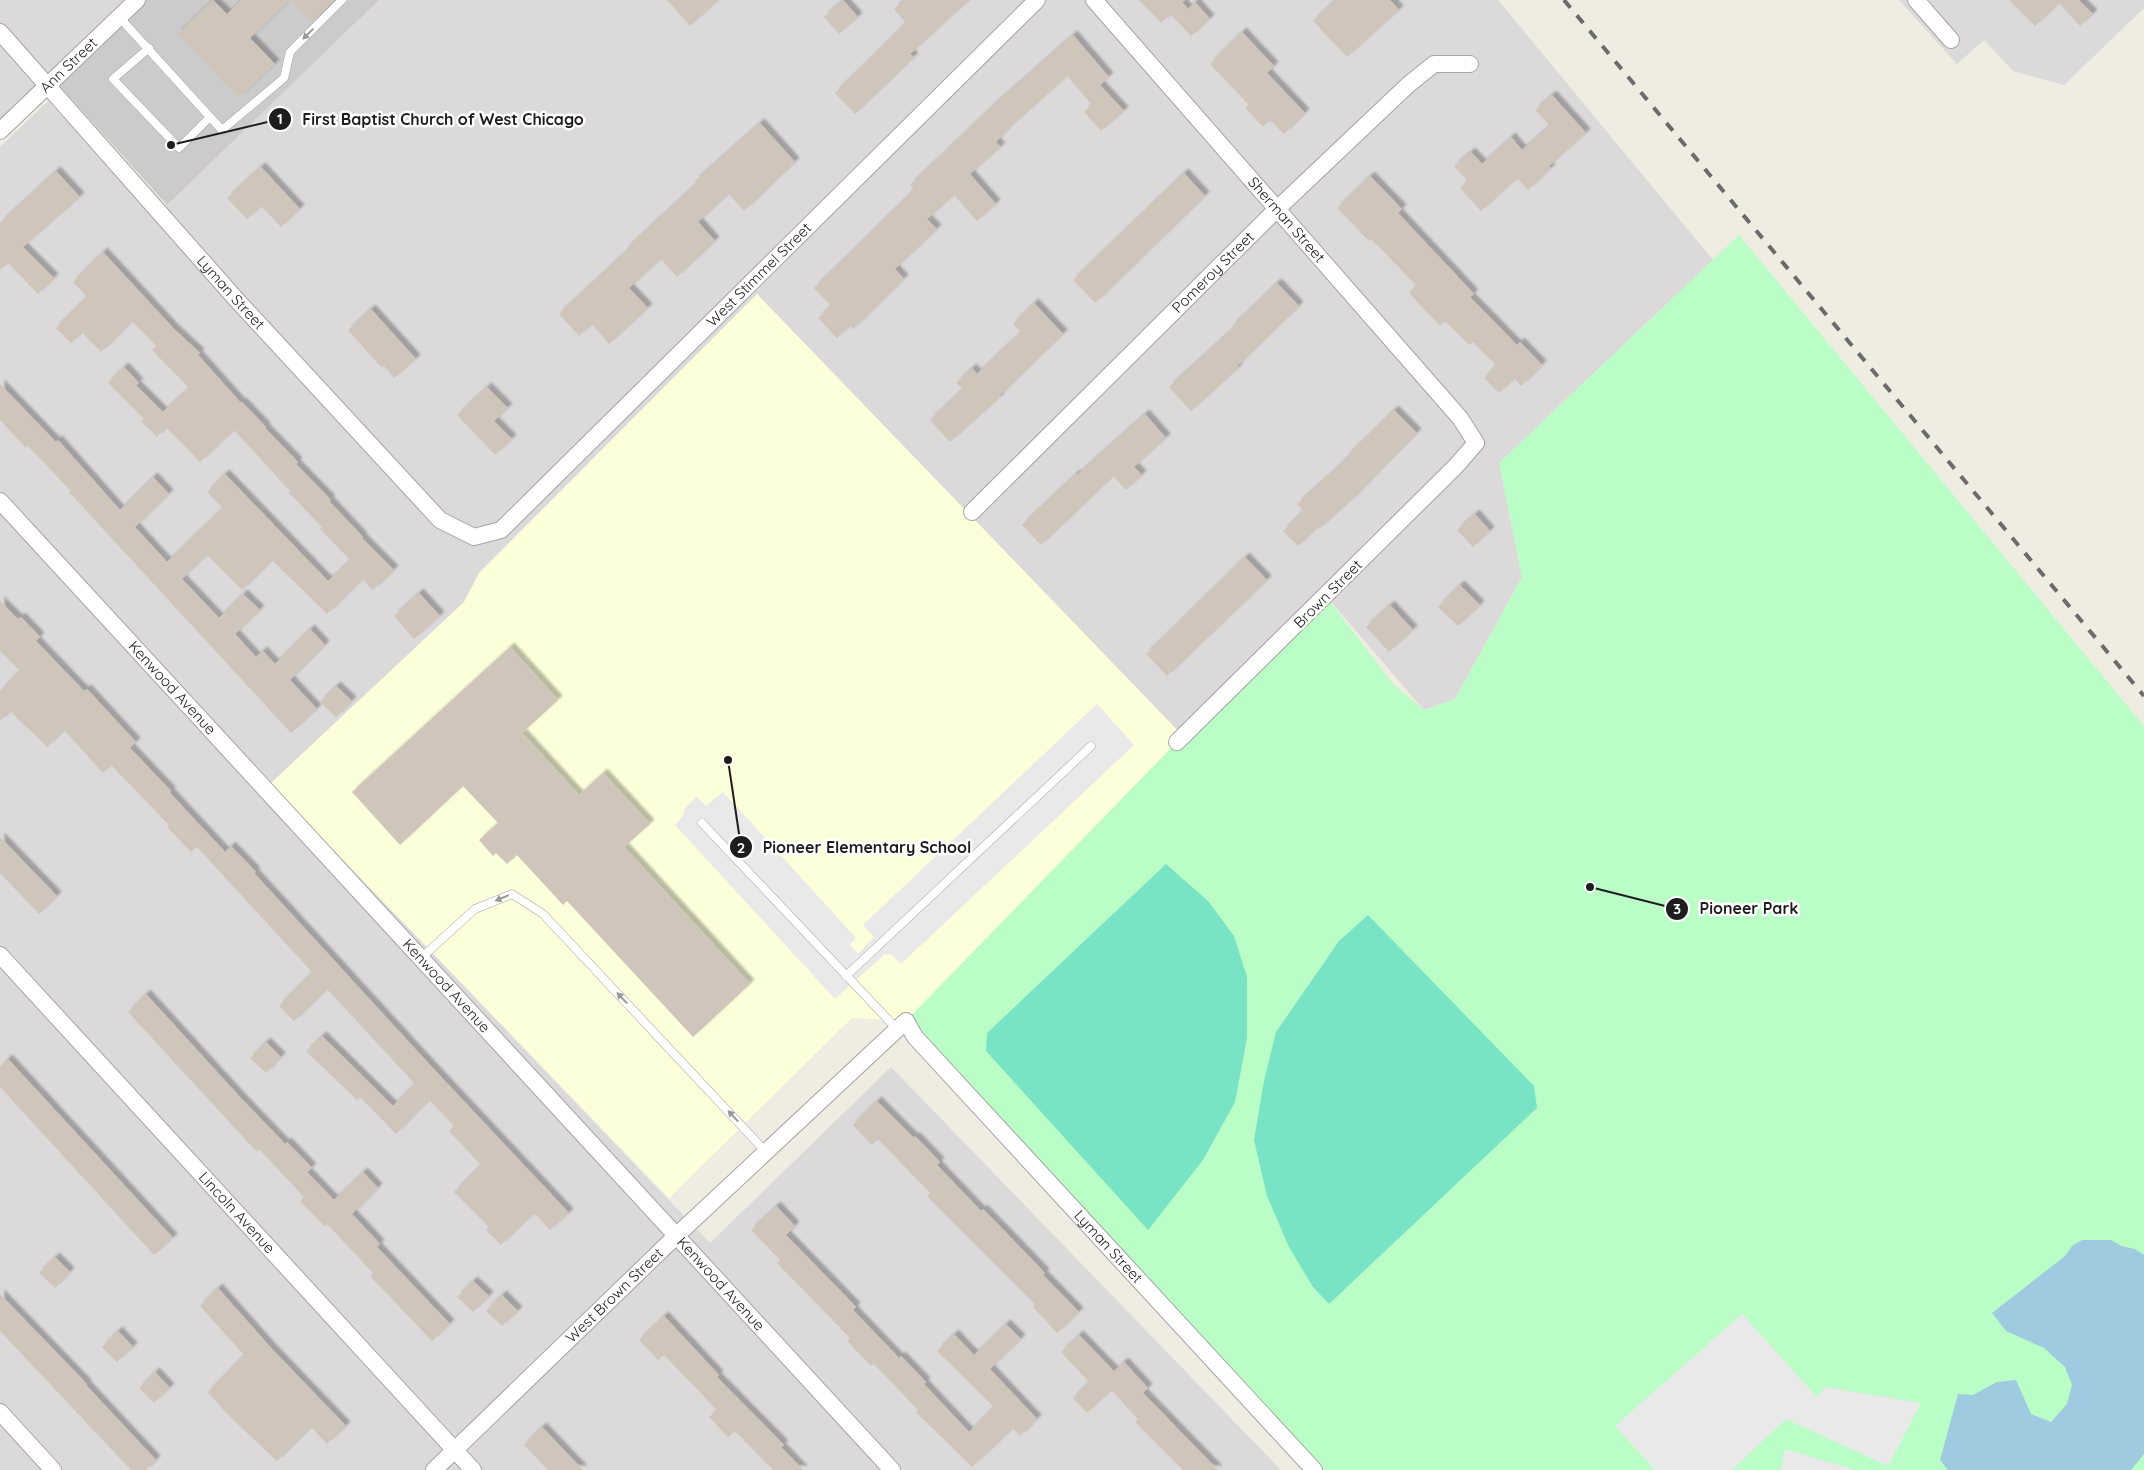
<svg xmlns="http://www.w3.org/2000/svg" width="2144" height="1470" font-family="Quicksand,sans-serif">
<defs>
<filter id="shadow"><feDropShadow dx="4.5" dy="-4.5" stdDeviation="1" flood-color="#0004"/></filter>
</defs>
<rect width="100%" height="100%" fill="#efece1"/>
<g fill="#dbd9d9">
<polygon points="0,0 129,0 0,127"/>
<polygon points="379,0 1498,0 1713,260 1499,463 1522,577 1455,699 1424,710 1326,596 1178,731 757,294 479,573 464,602 270,784 710,1243 891,1067 1281,1470 0,1470 0,147 48,101 154,217"/>
<polygon points="1899,0 2144,0 2144,8 2064,85 2013,71 1984,40 1957,64"/>
</g>
<polygon fill="#fbffda" points="757,294 1183,736 906,1021 852,1018 669,1198 270,784 464,602 479,573"/>
<polygon fill="#cbcbcb" points="146,0 379,0 167,205 59,85"/>
<polygon fill="#bafdc6" points="1739,235 2144,726 2144,1470 1314,1470 906,1021 1177,742 1326,596 1393,684 1424,710 1455,699 1522,577 1499,463"/>
<g fill="#79e4c5">
<polygon points="1166,864 1208,901 1234,936 1247,977 1247,1038 1235,1102 1203,1160 1148,1230 986,1051 987,1033"/>
<polygon points="1368,915 1534,1086 1537,1108 1329,1304 1313,1287 1289,1247 1267,1196 1254,1140 1264,1081 1276,1032 1339,941"/>
</g>
<g fill="#e9e9e9">
<polygon points="1097,704 1134,745 901,964 891,954 885,954 835,999 675,825 684,814 684,809 697,797 706,806 723,792 856,938 850,945 858,954 874,937 863,925"/>
<polygon points="1742,1314 1817,1397 1825,1387 1921,1403 1888,1466 1786,1419 1732,1470 1655,1470 1615,1426"/>
<polygon points="1785,1449 1855,1470 1781,1470"/>
</g>
<polygon fill="#9ecbe0" points="2082,1240 2111,1240 2121,1246 2135,1249 2144,1255 2144,1454 2131,1470 1948,1470 1940,1460 1958,1394 1973,1395 1997,1382 2016,1380 2031,1414 2051,1422 2067,1404 2072,1385 2065,1367 2044,1348 2006,1331 1992,1313 2065,1256 2072,1246"/>
<g fill="#cfc5ba" filter="url(#shadow)">
<polygon points="213,0 227,14 241,0 290,0 250,38 275,64 239,98 177,34"/>
<polygon points="291,0 334,0 312,22"/>
<polygon points="667,0 718,0 690,26"/>
<polygon points="843,0 858,17 839,34 824,17"/>
<polygon points="905,0 969,0 910,54 914,57 855,114 835,93 906,23 894,9"/>
<polygon points="1139,0 1185,0 1182,2 1188,9 1195,2 1210,19 1191,36 1170,14 1161,23"/>
<polygon points="1335,0 1390,0 1399,10 1347,57 1313,21"/>
<polygon points="2009,0 2079,0 2093,14 2080,26 2059,3 2035,26"/>
<polygon points="1242,32 1274,66 1267,73 1305,113 1284,134 1270,120 1263,127 1245,108 1249,105 1210,64"/>
<polygon points="1073,35 1109,77 1100,85 1124,111 1101,131 1084,112 1092,105 1067,76 1009,128 996,142 1001,147 970,174 996,204 977,221 954,195 927,219 937,229 895,269 904,279 853,329 850,326 837,338 818,318 831,306 814,288 914,190 910,185 995,104"/>
<polygon points="1552,95 1586,133 1549,166 1551,168 1528,190 1517,178 1481,211 1460,188 1468,181 1454,166 1471,152 1482,164 1511,137 1522,150 1550,126 1535,110"/>
<polygon points="760,123 795,162 744,211 729,194 698,222 715,241 677,277 661,259 629,288 648,308 609,344 592,324 579,336 559,314 628,250 626,249 696,184 694,182"/>
<polygon points="261,167 300,209 281,227 261,206 247,219 227,198"/>
<polygon points="56,171 80,197 23,247 54,278 38,294 8,263 0,270 0,223"/>
<polygon points="1184,173 1205,196 1095,303 1073,280"/>
<polygon points="1370,176 1402,209 1398,213 1474,294 1470,297 1517,345 1520,342 1542,365 1521,386 1514,378 1499,393 1484,378 1496,365 1473,342 1469,345 1445,321 1440,326 1409,293 1416,285 1371,239 1369,241 1337,208"/>
<polygon points="103,252 174,329 200,353 198,355 241,403 242,402 266,427 265,428 298,462 296,464 331,500 329,501 363,537 362,538 394,570 373,590 362,579 327,614 272,560 242,590 207,555 182,579 219,618 243,594 260,610 235,634 256,657 263,651 275,664 310,629 325,645 290,680 317,709 291,733 69,492 71,491 28,446 26,448 0,420 0,384 56,442 58,440 120,510 153,477 169,494 135,527 167,562 223,508 207,492 225,474 328,581 350,560 320,529 322,527 288,492 290,491 234,430 200,462 166,427 157,437 141,421 144,419 108,383 124,367 139,383 136,385 163,412 189,388 152,350 156,346 132,321 101,352 82,333 71,343 56,328 87,297 73,282"/>
<polygon points="1277,283 1299,306 1237,366 1238,368 1191,411 1169,387 1234,328 1232,326"/>
<polygon points="1034,303 1063,334 999,396 1000,397 950,442 930,420 963,389 956,383 972,368 977,374 1021,332 1013,324"/>
<polygon points="371,309 416,359 394,378 384,366 382,368 348,330"/>
<polygon points="487,387 508,408 494,421 512,439 495,455 457,415"/>
<polygon points="1394,410 1417,433 1352,499 1319,529 1317,527 1298,546 1283,531 1303,511 1297,504 1347,459 1345,458"/>
<polygon points="1145,414 1166,438 1134,467 1142,475 1126,490 1113,476 1041,545 1022,525 1076,474 1077,475"/>
<polygon points="1475,514 1490,531 1473,547 1457,530"/>
<polygon points="1245,557 1267,580 1167,676 1146,654"/>
<polygon points="1460,585 1480,605 1458,626 1438,607"/>
<polygon points="419,593 440,616 414,639 394,616"/>
<polygon points="0,601 18,619 21,617 40,637 36,641 84,691 87,689 136,742 130,748 171,791 170,793 225,852 231,846 256,872 254,873 429,1064 569,1213 550,1230 534,1213 501,1245 486,1230 489,1227 454,1192 481,1165 449,1131 454,1126 429,1100 396,1134 360,1097 357,1100 306,1051 322,1036 393,1106 415,1084 327,989 294,1021 279,1006 312,972 197,847 191,852 167,827 169,825 111,765 103,773 64,730 47,747 10,711 0,721 0,691 20,671 0,651"/>
<polygon points="1390,605 1413,630 1389,652 1366,627"/>
<polygon points="510,647 558,700 522,733 579,795 603,773 650,824 624,847 750,984 693,1037 567,901 563,905 517,855 507,864 496,853 493,856 479,840 498,823 463,786 400,845 352,792"/>
<polygon points="336,686 352,701 336,717 320,702"/>
<polygon points="0,837 57,896 39,914 0,873"/>
<polygon points="146,994 239,1096 285,1144 287,1142 312,1168 307,1172 334,1200 363,1172 378,1188 352,1214 380,1244 377,1247 450,1324 432,1341 370,1276 373,1273 327,1224 325,1227 300,1201 304,1197 259,1149 257,1152 128,1012"/>
<polygon points="266,1042 281,1057 266,1073 250,1058"/>
<polygon points="8,1059 173,1238 154,1255 0,1087 0,1067"/>
<polygon points="877,1101 914,1138 915,1136 940,1162 937,1165 981,1211 983,1209 1020,1247 1045,1273 1043,1275 1079,1312 1057,1333 1033,1307 1035,1304 927,1196 930,1193 878,1139 872,1145 853,1125"/>
<polygon points="776,1206 795,1226 786,1235 856,1307 853,1310 899,1358 901,1356 926,1382 924,1384 969,1432 994,1407 937,1351 954,1334 974,1355 1006,1324 1021,1339 990,1369 1037,1419 1020,1436 1013,1428 972,1467 916,1412 918,1410 874,1364 871,1366 847,1341 850,1338 777,1263 780,1260 751,1230"/>
<polygon points="55,1257 70,1272 55,1288 39,1273"/>
<polygon points="473,1281 489,1296 473,1312 457,1297"/>
<polygon points="218,1288 272,1349 346,1426 327,1444 311,1427 277,1461 226,1413 208,1392 244,1355 200,1306"/>
<polygon points="0,1294 87,1384 86,1385 156,1460 146,1470 131,1470 0,1331"/>
<polygon points="502,1295 518,1311 502,1326 486,1311"/>
<polygon points="664,1316 719,1375 717,1377 784,1445 781,1447 803,1470 773,1470 735,1431 728,1437 709,1417 717,1410 664,1355 658,1360 639,1340"/>
<polygon points="118,1331 133,1347 117,1362 102,1347"/>
<polygon points="1079,1335 1114,1371 1124,1362 1148,1388 1143,1393 1218,1470 1183,1470 1135,1422 1138,1419 1111,1390 1087,1413 1073,1398 1089,1382 1061,1352"/>
<polygon points="155,1372 170,1388 154,1403 139,1388"/>
<polygon points="542,1427 583,1470 548,1470 524,1445"/>
</g>
<g fill="none" stroke-linecap="round" stroke-linejoin="round">
<g stroke="#a4a4a4" stroke-width="9">
<g id="service">
<polyline points="120,18 210,117 179,148 113,79 149,48"/>
<polyline points="210,117 222,130 284,78 290,52 342,0"/>
<polyline points="702,823 897,1029"/>
<polyline points="421,958 475,909 512,894 543,914 766,1152"/>
<polyline points="846,976 1091,746"/>
</g>
</g>
<g stroke="#a4a4a4" stroke-width="18">
<g id="minor">
<path id="s1" d="M1094,0L1460,418L1476,443L1456,466L1177,742"/>
<polyline points="1916,0 1951,40"/>
<path id="s2" d="M0,32L235,298L440,520L474,537L501,530L1037,0"/>
<path id="s3" d="M0,131L137,0"/>
<path id="s4" d="M0,501L892,1470"/>
<path id="s5" d="M972,512L1276,210L1408,85L1434,64H1470"/>
<path id="s6" d="M0,955L473,1470"/>
<polyline points="0,1412 53,1470"/>
<path id="s7" d="M434,1470L676,1236L906,1021L915,1037L1314,1470"/>
</g>
</g>
<use href="#service" stroke="#fff" stroke-width="8"/>
<use href="#minor" stroke="#fff" stroke-width="16"/>
<polyline stroke="#6b6b6b" stroke-width="4" stroke-dasharray="10 10" stroke-linecap="butt" points="1564,0 2144,696"/>
</g>
<defs><path id="oneway-solid" d="M-6-.8H1V-3.2L6.5 0L1 3.2V.8H-6Z" transform="scale(1.25)"/></defs>
<g fill="#999">
<use href="#oneway-solid" transform="translate(308 34) rotate(136)"/>
<use href="#oneway-solid" transform="translate(502 898) rotate(157)"/>
<use href="#oneway-solid" transform="translate(622 998) rotate(-133)"/>
<use href="#oneway-solid" transform="translate(733 1116) rotate(-133)"/>
</g>
<g text-anchor="middle" stroke-width="5" stroke-linejoin="round" paint-order="stroke">
<g font-size="15" fill="#1d1d1d" stroke="#fff">
<text dy="5" stroke="none"><textPath href="#s3" startOffset="95">Ann Street</textPath></text>
<text dy="5" stroke="none"><textPath href="#s1" startOffset="292">Sherman Street</textPath></text>
<text dy="5" stroke="none"><textPath href="#s5" startOffset="340">Pomeroy Street</textPath></text>
<text dy="5" stroke="none"><textPath href="#s2" startOffset="1086">West Stimmel Street</textPath></text>
<text dy="5" stroke="none"><textPath href="#s2" startOffset="348">Lyman Street</textPath></text>
<text transform="translate(1328 594) rotate(-45)" y="5">Brown Street</text>
<text dy="5" stroke="none"><textPath href="#s4" startOffset="254">Kenwood Avenue</textPath></text>
<text dy="5" stroke="none"><textPath href="#s4" startOffset="659">Kenwood Avenue</textPath></text>
<text dy="5" stroke="none"><textPath href="#s6" startOffset="350">Lincoln Avenue</textPath></text>
<text dy="5" stroke="none"><textPath href="#s7" startOffset="955">Lyman Street</textPath></text>
<text dy="5" stroke="none"><textPath href="#s4" startOffset="1064">Kenwood Avenue</textPath></text>
<text dy="5" stroke="none"><textPath href="#s7" startOffset="251">West Brown Street</textPath></text>
</g>
</g>
<path fill="none" stroke="#1d1d1d" stroke-width="2" d="M171 145L280 119M728 760L741 847M1590 887L1677 909"/>
<g fill="#1d1d1d" stroke="#fff" stroke-width="2">
<circle cx="171" cy="145" r="5"/>
<circle cx="728" cy="760" r="5"/>
<circle cx="1590" cy="887" r="5"/>
<circle cx="280" cy="119" r="12"/>
<circle cx="741" cy="847" r="12"/>
<circle cx="1677" cy="909" r="12"/>
</g>
<g font-size="15" text-anchor="middle" font-weight="bold" fill="#fff">
<text x="280" y="124">1</text>
<text x="741" y="853">2</text>
<text x="1677" y="914">3</text>
</g>
<g font-size="16" text-anchor="middle" font-weight="bold" fill="#1d1d1d" stroke="#fff" stroke-width="5" stroke-linejoin="round" paint-order="stroke">
<text x="443" y="125">First Baptist Church of West Chicago</text>
<text x="867" y="853">Pioneer Elementary School</text>
<text x="1749" y="914">Pioneer Park</text>
</g>
</svg>
